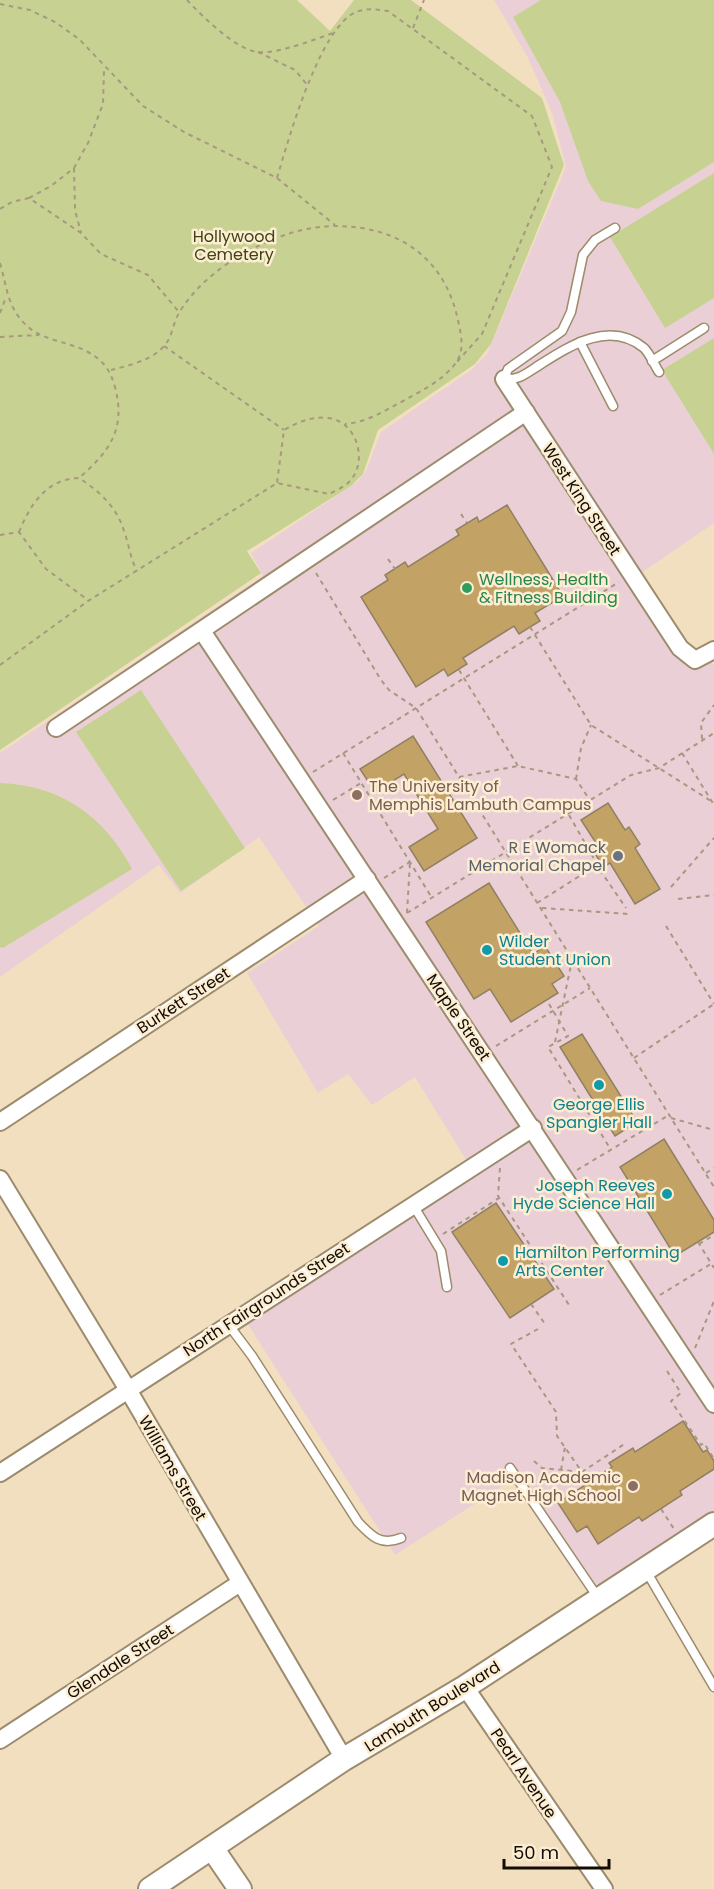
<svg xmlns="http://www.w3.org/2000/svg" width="714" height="1889" font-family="Poppins,sans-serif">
<rect width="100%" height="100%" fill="#f2dfbf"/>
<polygon fill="#ead0d6" points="494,0 714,0 714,523 631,580 683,658 708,658 714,666 714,1510 588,1593 512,1480 395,1555 247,1323 412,1209 473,1171 415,1077 372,1105 348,1074 318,1093 247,973 319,926 259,837 180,893 159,865 0,977 0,753 263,576 251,553 357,482 366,471 381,432 471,370 487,354 566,167 552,113 528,58"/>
<g fill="#c7d292">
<polygon points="0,0 297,0 330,31 354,0 411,0 542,98 564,165 491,344 475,364 378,430 363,474 351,486 247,551 261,573 0,750"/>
<polygon points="541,0 714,0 714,162 638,209 601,201 588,181 560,102 513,17"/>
<polygon points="714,173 714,298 665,328 610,237"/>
<polygon points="714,338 714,454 662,370"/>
<polygon points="141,690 245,848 181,891 76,732"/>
<path d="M0,783C61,785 105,817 132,869L3,948L0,947Z"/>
</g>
<g fill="#c3a265" stroke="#918062" stroke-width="1.5">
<polygon points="507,505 563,596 535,613 540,621 530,627 519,634 514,626 463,658 467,664 448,676 444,669 416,687 361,597 388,580 385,575 405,562 408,567 459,535 456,530 477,517 479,522"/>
<polygon points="413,736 477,838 424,871 409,847 438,829 404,774 375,792 360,769"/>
<polygon points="608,803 625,830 629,827 640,844 635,848 660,889 635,904 610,863 603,867 593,850 598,846 581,820"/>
<polygon points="489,883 533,954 545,946 564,976 552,984 558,993 511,1022 490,989 474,999 426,922"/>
<polygon points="582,1034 637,1122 615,1136 560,1047"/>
<polygon points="664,1139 714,1220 714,1232 675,1256 620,1167"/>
<polygon points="496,1203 554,1289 510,1318 452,1232"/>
<polygon points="683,1421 703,1452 707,1450 714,1461 714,1469 680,1491 682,1495 642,1521 639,1517 598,1544 587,1526 577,1532 558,1503 612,1467 609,1463 633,1448 635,1452"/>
</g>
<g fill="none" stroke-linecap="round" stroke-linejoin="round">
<g stroke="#9c8b6c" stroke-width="11">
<g id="lane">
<path d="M615,228L595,240L583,255L571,312L562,331L508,369L504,379C519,381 528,372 541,364C571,345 610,320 644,348C650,354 654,364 659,372"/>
<polyline points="580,342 613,406"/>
<polyline points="652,361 704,328"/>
<polyline points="413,1205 441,1251 447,1287"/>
<path d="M228,1324L252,1356L358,1522C372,1537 381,1546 401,1538"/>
<polyline points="510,1468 599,1599"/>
<polyline points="645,1569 714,1687"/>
</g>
</g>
<g stroke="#9c8b6c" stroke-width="20">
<g id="street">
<polyline points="504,379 680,648 695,660 714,650"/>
<polyline points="202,631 714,1404"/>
<polyline points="56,728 526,412"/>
<polyline points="0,1122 367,879"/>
<polyline points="0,1179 127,1388 344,1759"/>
<polyline points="0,1473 533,1128"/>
<polyline points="465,1687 604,1889"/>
<polyline points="0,1740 240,1583"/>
</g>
</g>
<g stroke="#9c8b6c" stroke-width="26">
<g id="secondary">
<polyline points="212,1848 240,1889"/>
<polyline points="150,1889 344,1759 465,1687 714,1524"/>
</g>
</g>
<g stroke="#a79880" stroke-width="2" stroke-dasharray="4.5 4.5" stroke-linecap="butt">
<path d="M187,0C203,17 234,48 257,52C275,55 316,39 333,33"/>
<polyline points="0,4 30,10 55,22 79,39 143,106 184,132 277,178 335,225"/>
<polyline points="413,28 424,0"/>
<polyline points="258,52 295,70 308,86"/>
<polyline points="74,168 75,210 81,233"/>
<path d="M277,178C289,137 316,43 348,17C360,7 374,9 388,11L532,116L552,167L482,334L456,363"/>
<polyline points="29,198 51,186 74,168 88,143 103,104 104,70"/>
<polyline points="0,209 12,202 29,198 81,233 101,254 148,275 179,312"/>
<path d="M0,263C7,287 7,307 26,325C42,341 68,341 88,352C104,361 110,370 115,387C126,429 110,451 79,478"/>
<polyline points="0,313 6,297"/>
<polyline points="0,337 39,335"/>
<polyline points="164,346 284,430"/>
<path d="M111,370C127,366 153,360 164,346C172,338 173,323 179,313C207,265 282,225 337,226C403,227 447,261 459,325C462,338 464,353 455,364C442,381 421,391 403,401C384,411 368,422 345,424"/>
<polyline points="461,514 467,523"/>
<path d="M19,532C30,505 46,479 79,478C99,491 117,507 124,531C129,544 130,558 137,571"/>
<polyline points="0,535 19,532 46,569 88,600"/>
<polyline points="388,559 395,569"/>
<polyline points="316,573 381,680 389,690 416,708 714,1187"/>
<polyline points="530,627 591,725 711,801"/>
<path d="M0,665L88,601L277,483L329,494C335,491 344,487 349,482C369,462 357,421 328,418C312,416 298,422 284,430L277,483"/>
<polyline points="459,670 518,766"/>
<polyline points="702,739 701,723 714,705"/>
<polyline points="343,753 432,898"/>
<polyline points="682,753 714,805"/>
<polyline points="313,772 619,582"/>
<polyline points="459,777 518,766 576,779 589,799"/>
<polyline points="576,779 581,748 591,725"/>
<polyline points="333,800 361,783"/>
<polyline points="569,815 602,873 626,908"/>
<polyline points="384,878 410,862"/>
<polyline points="671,887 714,838"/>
<polyline points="678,899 714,895"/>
<polyline points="537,903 597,865"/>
<polyline points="542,908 629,914"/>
<polyline points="407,913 631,775 659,768 714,733"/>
<polyline points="407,913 410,862"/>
<polyline points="666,926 714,1004"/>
<polyline points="549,1004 568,1036 548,1047 611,1150"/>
<polyline points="555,1042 572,960"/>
<polyline points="496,1046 590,988"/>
<polyline points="634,1058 714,1004"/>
<polyline points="671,1118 714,1130"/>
<polyline points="500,1168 498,1196 571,1308"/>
<polyline points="577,1170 669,1115"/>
<polyline points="706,1173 714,1168"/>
<polyline points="443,1234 499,1198"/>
<polyline points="698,1242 714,1268"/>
<polyline points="699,1244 714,1235"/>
<polyline points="660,1295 714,1262"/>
<polyline points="531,1304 545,1324"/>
<polyline points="538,1329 511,1344 556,1412 557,1436 582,1472 626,1443"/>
<polyline points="695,1348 714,1301"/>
<polyline points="667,1371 681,1393 671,1401 701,1445 704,1443 714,1459"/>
<polyline points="534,1461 542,1468 582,1472"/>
<polyline points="561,1470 565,1447"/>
<polyline points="661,1509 674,1529"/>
</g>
<use href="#lane" stroke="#fff" stroke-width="8"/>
<use href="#street" stroke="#fff" stroke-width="16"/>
<use href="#secondary" stroke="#fff" stroke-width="22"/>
</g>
<circle fill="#2e9e5b" stroke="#fcedd3" stroke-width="2" cx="467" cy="588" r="6"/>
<g fill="#8d6e63" stroke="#fcedd3" stroke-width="2">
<circle cx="357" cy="795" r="6"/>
<circle cx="633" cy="1486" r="6"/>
</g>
<circle fill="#6b7280" stroke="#fcedd3" stroke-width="2" cx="618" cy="856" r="6"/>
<g fill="#0f9aa8" stroke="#fcedd3" stroke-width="2">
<circle cx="487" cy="950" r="6"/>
<circle cx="599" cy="1085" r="6"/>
<circle cx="667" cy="1194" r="6"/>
<circle cx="503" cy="1261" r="6"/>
</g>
<g text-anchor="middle" stroke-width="5" stroke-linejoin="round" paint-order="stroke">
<g font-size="16" fill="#3d4312" stroke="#fcedd3">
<text x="234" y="242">Hollywood<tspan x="234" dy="18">Cemetery</tspan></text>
</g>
<g font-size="16" fill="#120c03" stroke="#fcedd3">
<text transform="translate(582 499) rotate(57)" y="6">West King Street</text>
<text transform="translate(183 1000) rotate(-33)" y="6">Burkett Street</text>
<text transform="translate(459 1017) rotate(56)" y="6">Maple Street</text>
<text transform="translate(266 1299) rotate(-33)" y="6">North Fairgrounds Street</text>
<text transform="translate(173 1468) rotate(60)" y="6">Williams Street</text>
<text transform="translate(120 1661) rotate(-33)" y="6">Glendale Street</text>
<text transform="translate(432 1706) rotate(-32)" y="6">Lambuth Boulevard</text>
<text transform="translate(524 1773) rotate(56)" y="6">Pearl Avenue</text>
</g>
<g font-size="16" fill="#27864d" stroke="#fcedd3" text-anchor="start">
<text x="479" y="585">Wellness, Health<tspan x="479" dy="18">&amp; Fitness Building</tspan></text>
</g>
<g font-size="16" fill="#785e54" stroke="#fcedd3" text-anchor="start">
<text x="369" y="792">The University of<tspan x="369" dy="18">Memphis Lambuth Campus</tspan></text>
<text x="621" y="1483" text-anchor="end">Madison Academic<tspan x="621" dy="18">Magnet High School</tspan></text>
</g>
<g font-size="16" fill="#5b616d" stroke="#fcedd3" text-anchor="end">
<text x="606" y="853">R E Womack<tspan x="606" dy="18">Memorial Chapel</tspan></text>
</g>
<g font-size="16" fill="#0d838f" stroke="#fcedd3" text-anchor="start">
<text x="499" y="947">Wilder<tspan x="499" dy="18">Student Union</tspan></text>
<text x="599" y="1110" text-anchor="middle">George Ellis<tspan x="599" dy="18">Spangler Hall</tspan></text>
<text x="655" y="1191" text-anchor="end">Joseph Reeves<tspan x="655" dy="18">Hyde Science Hall</tspan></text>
<text x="515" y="1258">Hamilton Performing<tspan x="515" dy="18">Arts Center</tspan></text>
</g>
</g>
<path d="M504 1859v9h105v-9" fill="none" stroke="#120c03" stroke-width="3"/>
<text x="513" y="1859" font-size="18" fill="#120c03" stroke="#fcedd3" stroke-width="4.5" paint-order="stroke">50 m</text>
</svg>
